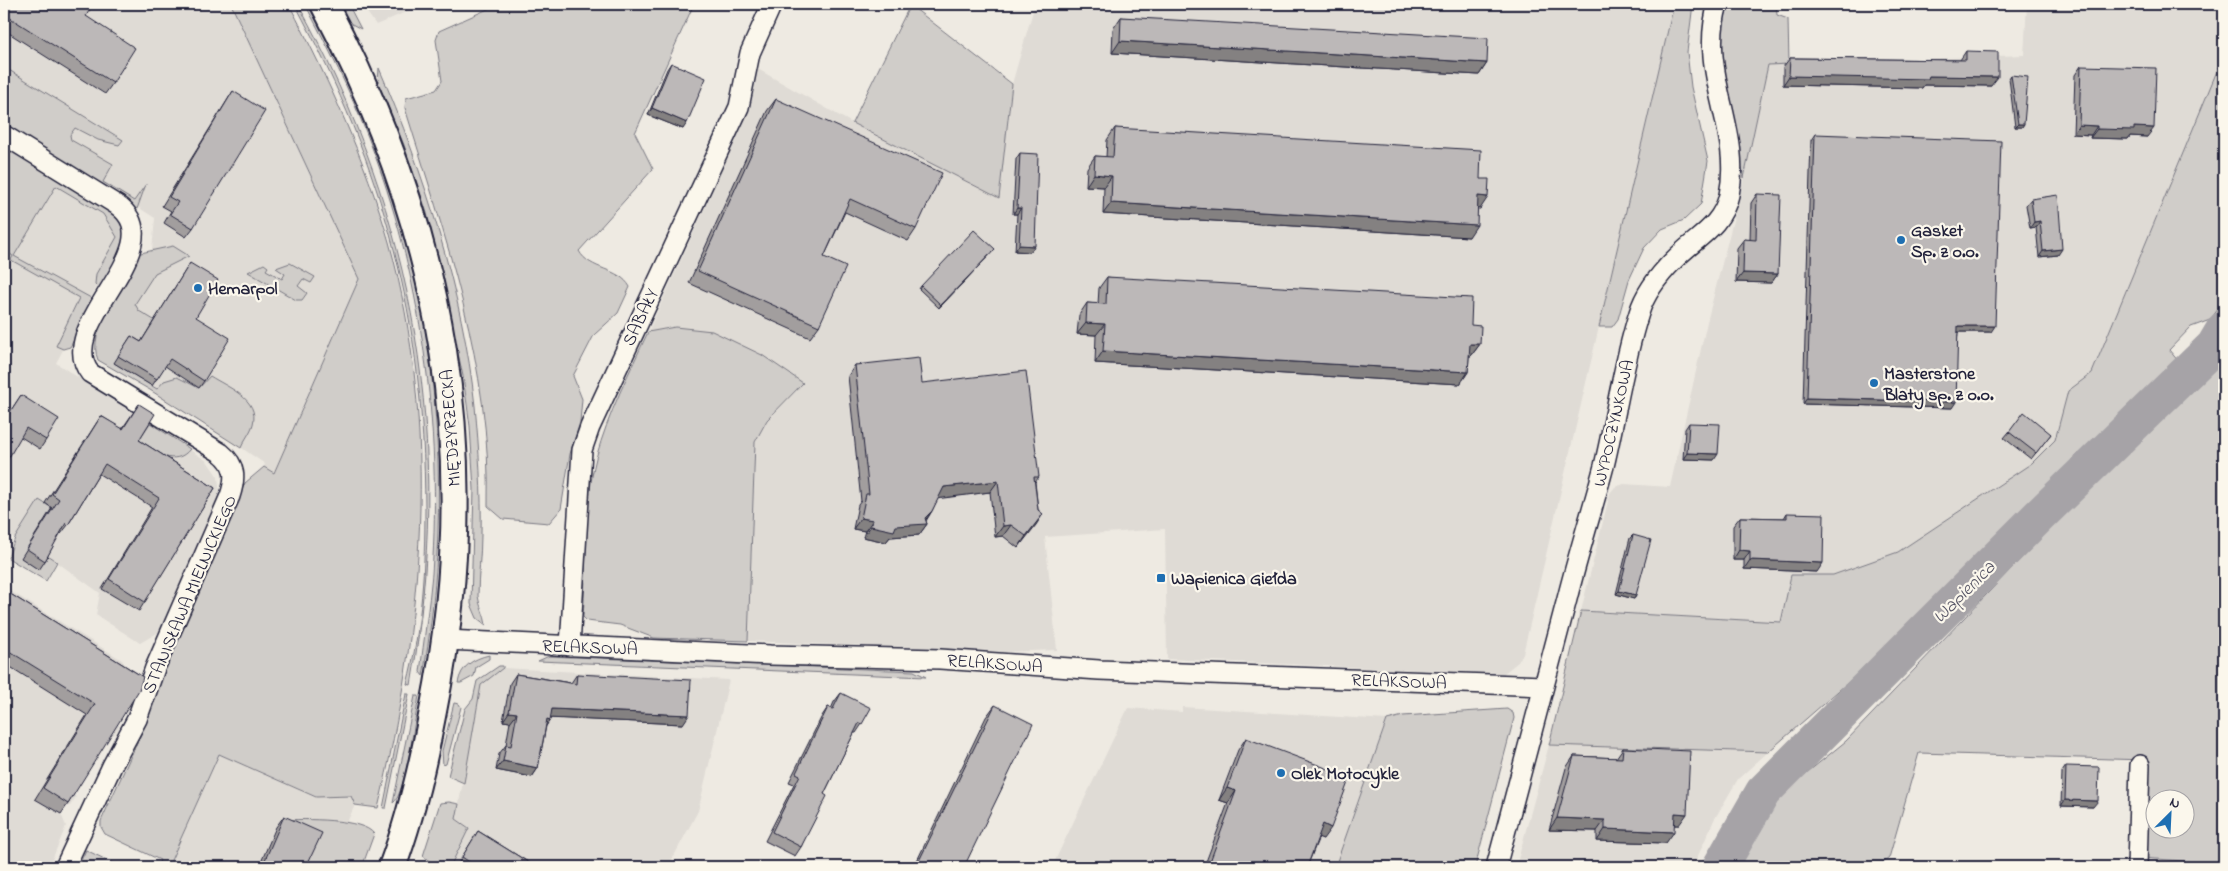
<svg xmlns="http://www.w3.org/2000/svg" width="2228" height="871" font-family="'Indie Flower',sans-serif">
<rect width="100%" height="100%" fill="#eeeae2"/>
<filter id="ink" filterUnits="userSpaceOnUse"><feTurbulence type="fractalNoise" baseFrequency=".02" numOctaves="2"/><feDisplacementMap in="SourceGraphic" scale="10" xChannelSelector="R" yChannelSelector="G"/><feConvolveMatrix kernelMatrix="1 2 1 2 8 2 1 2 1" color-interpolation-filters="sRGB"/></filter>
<g filter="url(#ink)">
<g fill="#dfdbd5">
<polygon points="4,4 231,4 359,279 274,474 264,467 265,464 152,386 114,363 141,253 152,250 155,218 4,122"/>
<polygon points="361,4 424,4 376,25"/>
<polygon points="1035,4 1674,4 1523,654 1518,662 1503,674 1167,659 1165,529 1045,537 1057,650 1000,652 748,641 755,442 767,420 803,383 675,327 648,332 749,111 756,68 852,123 999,197 1012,84"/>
<polygon points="2027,4 2224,5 2224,54 2092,373 2068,391 2055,440 2032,463 1898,552 1833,575 1791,575 1781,622 1581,611 1610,493 1615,487 1624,484 1670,487 1707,322 1744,178 1768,65 2024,55"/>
<polygon points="4,145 107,208 123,238 56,363 207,461 218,477 220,495 159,632 140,643 96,615 100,593 47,555 39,570 21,558 28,547 4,531"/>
<polygon points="4,587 122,660 140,685 118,724 120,726 114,735 111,734 73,795 76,797 70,806 67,805 61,814 66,826 49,867 4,867"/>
<polygon points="503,668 729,680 698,811 668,867 450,867 469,828 456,819 481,684"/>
<polygon points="1182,707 1387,720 1335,867 1052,867 1128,708 1182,712"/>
<polygon points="1549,745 1768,752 1738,779 1714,820 1693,867 1516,867"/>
<polygon points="219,754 315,797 351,796 355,805 326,867 168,867"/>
</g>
<g fill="#d0cdc9" stroke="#797882" fill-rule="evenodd">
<path d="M231,4H289C329,81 365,159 389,242C440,427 423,624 378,808L355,805L351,796L316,797L219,754L168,867H157L160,860L105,834L101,827V821L148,719L162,675L245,483L264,467L274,473L359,279Z"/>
<path d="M295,4H298C417,219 453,443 411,685L407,684C422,628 425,565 425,507C424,316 385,172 295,4Z"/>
<path d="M305,4H310C350,79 386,158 407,241C443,382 448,533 423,676L420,672C424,639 429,607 432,574C442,426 422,275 368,137C350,91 328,47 305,4Z"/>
<polygon points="339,4 348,4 361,29 350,23"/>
<path d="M499,4H694L635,133L653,169L579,251C590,271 619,267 630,287L618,313L594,335L573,376L582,399L580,422L570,454L561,509L549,523L503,519L488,506C492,368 445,237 405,108L406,98L436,90L442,81L436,40L439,31Z"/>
<polygon points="1674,4 1693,4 1687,52 1691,87 1708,161 1701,204 1684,220 1662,229 1644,248 1629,280 1618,319 1612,327 1599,327"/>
<polygon points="1726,4 1776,4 1777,15 1788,19 1789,64 1768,65 1744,178 1719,68 1720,38"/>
<polygon points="910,5 1012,84 999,198 852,123"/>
<polygon points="2224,54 2224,301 2210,320 2191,327 2169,350 2179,362 2025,513 1938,604 1768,752 1549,745 1581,611 1781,622 1791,575 1833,575 1898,552 2032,463 2055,440 2068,391 2092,373"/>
<polygon points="4,67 123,140 119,145 98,140 75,128 70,135 71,140 113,164 103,182 134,201 146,184 137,209 133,209 4,125"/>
<path d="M379,68C424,172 463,294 475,406C479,449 482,492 481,535C481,555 478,576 478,596C479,606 485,615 486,625L477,618L471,604L474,489L470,426L463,376L427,213L404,145L378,83Z"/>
<polygon points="4,145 111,211 119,221 124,229 123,246 101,290 95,284 96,274 117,237 103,214 56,186 14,256 91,298 93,305 70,347 63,349 56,346 79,298 11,260 13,256 4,250"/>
<path d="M173,246L189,256L155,273L135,304L139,311L154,320L137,349L114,363L157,389L164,381L177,377L199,388L210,376C227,387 260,399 253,424C251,432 244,440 241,448L150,390L98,360C86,333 124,278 136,254Z"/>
<polygon points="290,263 315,277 311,283 303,279 298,286 307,293 302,300 296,300 248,272 264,264 268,267 266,270 282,279 285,274 276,268"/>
<path d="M675,327L712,331L762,355L803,383L767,420L755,442L748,641L654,638L620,625L587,621L583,617C587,565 583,509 596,458C608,414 629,373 648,332Z"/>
<path d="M2224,355V864L2143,858L2144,760L1919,753L1889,858L1878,867H1730L1772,801L1846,741L2056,522L2218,365ZM2156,798H2186V828H2156Z"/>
<path d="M150,423L190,449C175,468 154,452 137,443Z"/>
<polygon points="39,500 52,508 47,555 57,562 46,581 8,558 15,538"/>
<path d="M489,655V659L476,667L474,676L461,683H458C461,666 473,659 489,655Z"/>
<polygon points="549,656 914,671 926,677 538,661"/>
<polygon points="499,666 503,666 503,668 481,685 464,783 448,776 465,709 473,699 477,681"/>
<polygon points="406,694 409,694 386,808 383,808"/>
<path d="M415,696H419C415,716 406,795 393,803Z"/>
<polygon points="454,703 459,704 461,707 446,764 443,765 442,751"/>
<polygon points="1507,709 1513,713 1514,718 1475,867 1335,867 1387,720 1403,716"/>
<polygon points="449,802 459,804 456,819 469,828 450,867 437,867 423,856 440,803"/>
<path d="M283,820C303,819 363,818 374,834L362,867H302L276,827Z"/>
<polygon points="86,850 121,867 78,867"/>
</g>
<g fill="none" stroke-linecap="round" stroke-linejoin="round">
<polyline stroke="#a6a3a7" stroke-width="36" points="1720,867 1763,792 2039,516 2214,346 2224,329"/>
<g stroke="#22223b" stroke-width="22">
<g id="minor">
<path d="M4,135L117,205C176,247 52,325 90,373L221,453C236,465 236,478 230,496L155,668L137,719L112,766L65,867"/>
<polyline points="446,640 770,655 940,659 1099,670 1543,686"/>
<polyline points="570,646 582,450 590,427 739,107 750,53 772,4"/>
<path d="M1496,867C1520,778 1543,689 1567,599C1578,555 1592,511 1604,466C1616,416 1623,363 1639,313C1645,293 1659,275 1674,260C1695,238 1722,227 1729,195C1743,129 1697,73 1718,4"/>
<polyline points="2137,867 2140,765"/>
</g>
</g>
<g stroke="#22223b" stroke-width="30">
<path id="secondary" d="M324,4C444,231 484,458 433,711C423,764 411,817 392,867"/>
</g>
<use href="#minor" stroke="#fbf7ec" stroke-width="19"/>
<use href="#secondary" stroke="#fbf7ec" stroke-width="26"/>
</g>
<g fill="#a29e9e" stroke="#22223b">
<polygon points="4,4 86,16 113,83 105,94 4,30"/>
<polygon points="1121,17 1487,63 1479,75 1112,53 1113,29"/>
<polygon points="1966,51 1991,86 1924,85 1922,88 1783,85 1783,67 1790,58 1960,60"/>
<polygon points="671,63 683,129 648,115 667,69"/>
<polygon points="2081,66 2147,137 2130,136 2128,139 2090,138 2091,135 2073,134 2075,75"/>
<polygon points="2011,75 2022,127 2015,127 2009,78"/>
<polygon points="233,91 193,228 186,237 164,223 171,211 162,206"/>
<polygon points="776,99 916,229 908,241 845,212 824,257 819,326 810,338 689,283 767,111"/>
<polygon points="1115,128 1480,179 1480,209 1478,208 1469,237 1103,214 1104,187 1086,186 1087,168 1095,156 1106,157 1107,140"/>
<polygon points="1815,134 1991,332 1958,332 1952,408 1803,404 1811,140"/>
<polygon points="1020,153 1030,252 1015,251 1017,214 1013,214 1016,159"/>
<polygon points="1757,194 1778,274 1771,283 1736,282 1737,248 1744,239 1750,240 1751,203"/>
<polygon points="2031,199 2058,255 2039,257 2036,227 2030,228 2026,205"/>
<polygon points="995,249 939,308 919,289 921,286"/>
<polygon points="190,263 204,381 199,388 165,366 152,386 114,363 131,336 141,342"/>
<polygon points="1107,277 1471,325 1480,344 1471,356 1469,356 1468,372 1460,384 1095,363 1096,335 1077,334 1079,315 1087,303 1098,304 1099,288"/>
<polygon points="855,365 922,383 1039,477 1035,482 1038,510 1043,514 1018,548 1003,536 995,537 990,492 938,498 932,511 926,521 927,524 919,535 890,537 886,542 863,537 865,531 853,529 858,505 861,501 848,376"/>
<polygon points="21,395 46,440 40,449 21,437 4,421"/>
<polygon points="139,404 139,440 215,488 139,611 102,589 152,507 99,474 68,525 61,534 60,533 45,561 39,570 21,558 52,508 45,503 101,416 122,429"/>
<polygon points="1689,423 1714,460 1683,459 1685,429"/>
<polygon points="2009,432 2051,434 2031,459 2004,438"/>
<polygon points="1787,513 1817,572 1744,569 1744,560 1733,560 1733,526 1740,517 1784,518"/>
<polygon points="1633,535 1634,599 1616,594 1630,538"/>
<polygon points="4,590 143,677 68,804 61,814 35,799 87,715 4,663"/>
<polygon points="516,674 571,683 577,674 683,724 551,718 546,726 538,768 532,777 496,770 499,754 506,745 510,722 503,721 510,683"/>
<polygon points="841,693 862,724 856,733 854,733 824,794 801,847 795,856 765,841 794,784 789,782 822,716 828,707 831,709 834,702"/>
<polygon points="995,705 964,867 914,867 986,717"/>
<polygon points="1246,738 1323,839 1319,837 1307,867 1204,867 1228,803 1219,800 1238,750"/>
<polygon points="1623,748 1679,825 1674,825 1666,843 1597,841 1597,831 1549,830 1566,768 1574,756 1616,758"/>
<polygon points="2066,766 2093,807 2061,806 2062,772"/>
<polygon points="284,816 306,867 259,867 276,827"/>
<polygon points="478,831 536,867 456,867"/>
</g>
<g fill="#848181" stroke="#22223b">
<polygon points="1789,4 1850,4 1848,7"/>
<polygon points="1120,41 1487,63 1479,75 1112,53"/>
<polygon points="1789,76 1929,76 1998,77 1991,86 1924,85 1922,88 1783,85"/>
<polygon points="652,108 687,123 683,129 648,115"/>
<polygon points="2018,124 2024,124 2022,127 2015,127"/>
<polygon points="2079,125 2097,126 2091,135 2073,134"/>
<polygon points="2134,127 2154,128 2147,137 2130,136 2128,139 2090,138 2097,129"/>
<polygon points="1094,174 1112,176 1104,187 1086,186"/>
<polygon points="1478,196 1488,197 1480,209 1470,208"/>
<polygon points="1111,203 1477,225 1469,237 1103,214"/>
<polygon points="1017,208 1021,208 1017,214 1013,214"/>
<polygon points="2040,221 2036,227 2030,228 2034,222"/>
<polygon points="1019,245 1035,246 1030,252 1015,251"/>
<polygon points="995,249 992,252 939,308 941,305"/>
<polygon points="2062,249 2058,255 2039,257 2043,251"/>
<polygon points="1743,273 1778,274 1771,283 1736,282"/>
<polygon points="1086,323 1105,324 1096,335 1077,334"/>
<polygon points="1958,326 1995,326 1991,332 1954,332"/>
<polygon points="1470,344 1480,344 1471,356 1461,355"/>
<polygon points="1103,351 1468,372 1460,384 1095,363"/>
<polygon points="1807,398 1956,402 1952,408 1803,404"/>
<polygon points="1687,453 1718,454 1714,460 1683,459"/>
<polygon points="998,481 990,492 936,499 944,487"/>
<polygon points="932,511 924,522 927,524 919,535 890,537 886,542 863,537 871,526 896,526 925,518"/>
<polygon points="1043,514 1036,525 1018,548 1026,536"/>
<polygon points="861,518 873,520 865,531 853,529"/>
<polygon points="1011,525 1003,536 995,537 1003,526"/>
<polygon points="1739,550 1750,551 1744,560 1733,560"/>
<polygon points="1750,560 1823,563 1817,572 1744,569"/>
<polygon points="1619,591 1636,595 1634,599 1616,594"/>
<polygon points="552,709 689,715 683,724 546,718"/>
<polygon points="509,712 517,713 510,722 503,721"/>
<polygon points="547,719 550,720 544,729"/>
<polygon points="503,761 538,768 532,777 496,770"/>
<polygon points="1227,788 1236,791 1228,803 1219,800"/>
<polygon points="2065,800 2098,801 2093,807 2061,806"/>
<polygon points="1675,813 1687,814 1679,825 1666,825"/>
<polygon points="1557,818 1605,820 1597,831 1549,830"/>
<polygon points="1323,824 1331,828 1323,839 1315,836"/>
<polygon points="1605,829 1674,832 1666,843 1597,841"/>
</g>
<g fill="#bcb8b8" stroke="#22223b">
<polygon points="4,4 93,4 86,16 135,48 113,83 4,14"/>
<polygon points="1121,17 1488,38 1487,63 1120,41"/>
<polygon points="1966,51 1998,52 1998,77 1929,76 1928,79 1789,76 1790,58 1966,60"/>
<polygon points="671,63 706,78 687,123 652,108"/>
<polygon points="2081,66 2156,68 2154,128 2134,127 2134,130 2097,129 2097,126 2079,125"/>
<polygon points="2011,75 2028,77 2024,124 2018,124"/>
<polygon points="233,91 265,111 193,228 170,214 178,202 169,197"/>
<polygon points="776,99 942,173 916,229 850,199 824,257 846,267 819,326 698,271"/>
<polygon points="1115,128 1481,150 1480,179 1489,179 1488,197 1478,196 1477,225 1111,203 1112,176 1094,174 1095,156 1113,157"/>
<polygon points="1815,134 2001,141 1995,326 1958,326 1956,402 1807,398"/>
<polygon points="1020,153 1038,154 1035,246 1019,245 1021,208 1017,208"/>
<polygon points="1757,194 1781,195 1778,274 1743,273 1744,239 1756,240"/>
<polygon points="2058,195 2062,249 2043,251 2040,221 2034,222 2031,199"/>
<polygon points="974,230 995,249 941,305 921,286"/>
<polygon points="190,263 218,280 196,317 230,338 204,381 170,359 157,379 118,356 131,336 141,342"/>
<polygon points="1107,277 1472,298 1471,325 1481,326 1480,344 1470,344 1468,372 1103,351 1105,324 1086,323 1087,303 1106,304"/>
<polygon points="919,358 922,383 1026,371 1039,477 1034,477 1038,510 1043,514 1026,536 1011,525 1003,526 998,481 944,487 932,511 925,518 927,524 896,526 894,531 871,526 873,520 861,518 866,494 869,494 855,365"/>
<polygon points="21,395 59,419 46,440 26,428 4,466 4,421"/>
<polygon points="139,404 155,414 139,440 215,488 145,602 109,579 159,498 105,464 68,525 66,523 45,561 27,549 59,499 52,494 101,416 123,429"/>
<polygon points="2024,412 2051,434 2036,453 2009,432"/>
<polygon points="1689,423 1720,424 1718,454 1687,453"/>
<polygon points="1787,513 1824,514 1823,563 1750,560 1750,551 1739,550 1740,517 1787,518"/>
<polygon points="1633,535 1651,540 1636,595 1619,591"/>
<polygon points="4,590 143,677 139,690 68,804 43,788 95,704 4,648"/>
<polygon points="516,674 576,684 577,674 691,680 689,715 552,709 550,720 547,719 538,768 503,761 506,745 511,746 517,713 509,712"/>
<polygon points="841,693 871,708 862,724 859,723 824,794 827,796 801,847 772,832 800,775 796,773 828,707 833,709"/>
<polygon points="995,705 1033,724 964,867 916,867"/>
<polygon points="1246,738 1350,777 1331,828 1323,824 1307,867 1208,867 1236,791 1227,788"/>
<polygon points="1623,748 1690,751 1687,814 1675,813 1674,832 1605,829 1605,820 1557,818 1574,756 1622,758"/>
<polygon points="2066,766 2099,767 2098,801 2065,800"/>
<polygon points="284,816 322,833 306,867 262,867"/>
<polygon points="478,831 536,867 477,867 462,857"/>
<polygon points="4,854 9,857 4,866"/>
</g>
</g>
<g fill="#1f6fb2" stroke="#fbf7ec" stroke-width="2">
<circle cx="1901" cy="240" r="5"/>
<circle cx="198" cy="288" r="5"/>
<circle cx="1874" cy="383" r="5"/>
<rect x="1156" y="573" width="10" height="10" rx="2.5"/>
<circle cx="1281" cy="773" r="5"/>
</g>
<g text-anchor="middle" stroke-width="4.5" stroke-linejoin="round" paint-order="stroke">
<g font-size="18" font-weight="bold" fill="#22223b" stroke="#fbf7ec" text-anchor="start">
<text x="1911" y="236">Gasket<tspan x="1911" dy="21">Sp. z o.o.</tspan></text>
<text x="208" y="294">Hemarpol</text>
<text x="1884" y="379">Masterstone<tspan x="1884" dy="21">Blaty sp. z o.o.</tspan></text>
<text x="1171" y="584">Wapienica Giełda</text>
<text x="1291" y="779">Olek Motocykle</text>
</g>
<g font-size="18" fill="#22223b" stroke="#fbf7ec">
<text transform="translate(640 317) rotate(-65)" y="6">SABAŁY</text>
<text transform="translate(1613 423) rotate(-77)" y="6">WYPOCZYNKOWA</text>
<text transform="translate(450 428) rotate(-94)" y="6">MIĘDZYRZECKA</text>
<text transform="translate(189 594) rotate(-67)" y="6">STANISŁAWA MIELNICKIEGO</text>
<text transform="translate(590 647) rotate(2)" y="6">RELAKSOWA</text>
<text transform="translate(995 663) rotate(4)" y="6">RELAKSOWA</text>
<text transform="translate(1399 681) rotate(2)" y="6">RELAKSOWA</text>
</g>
<g font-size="19" font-style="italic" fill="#575666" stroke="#fbf7ec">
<text transform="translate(1963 591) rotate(-45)" y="7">Wapienica</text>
</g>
</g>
<rect width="2228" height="871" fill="none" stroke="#fbf7ec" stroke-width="20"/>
<rect x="10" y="10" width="2208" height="851" fill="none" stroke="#22223b" stroke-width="2" filter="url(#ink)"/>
<g transform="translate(2170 814) rotate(24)"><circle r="24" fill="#fbf7ec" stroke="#a4a2a5"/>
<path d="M0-4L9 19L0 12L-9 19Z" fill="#1f6fb2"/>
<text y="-8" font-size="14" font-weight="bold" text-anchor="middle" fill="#22223b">N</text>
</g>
</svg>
